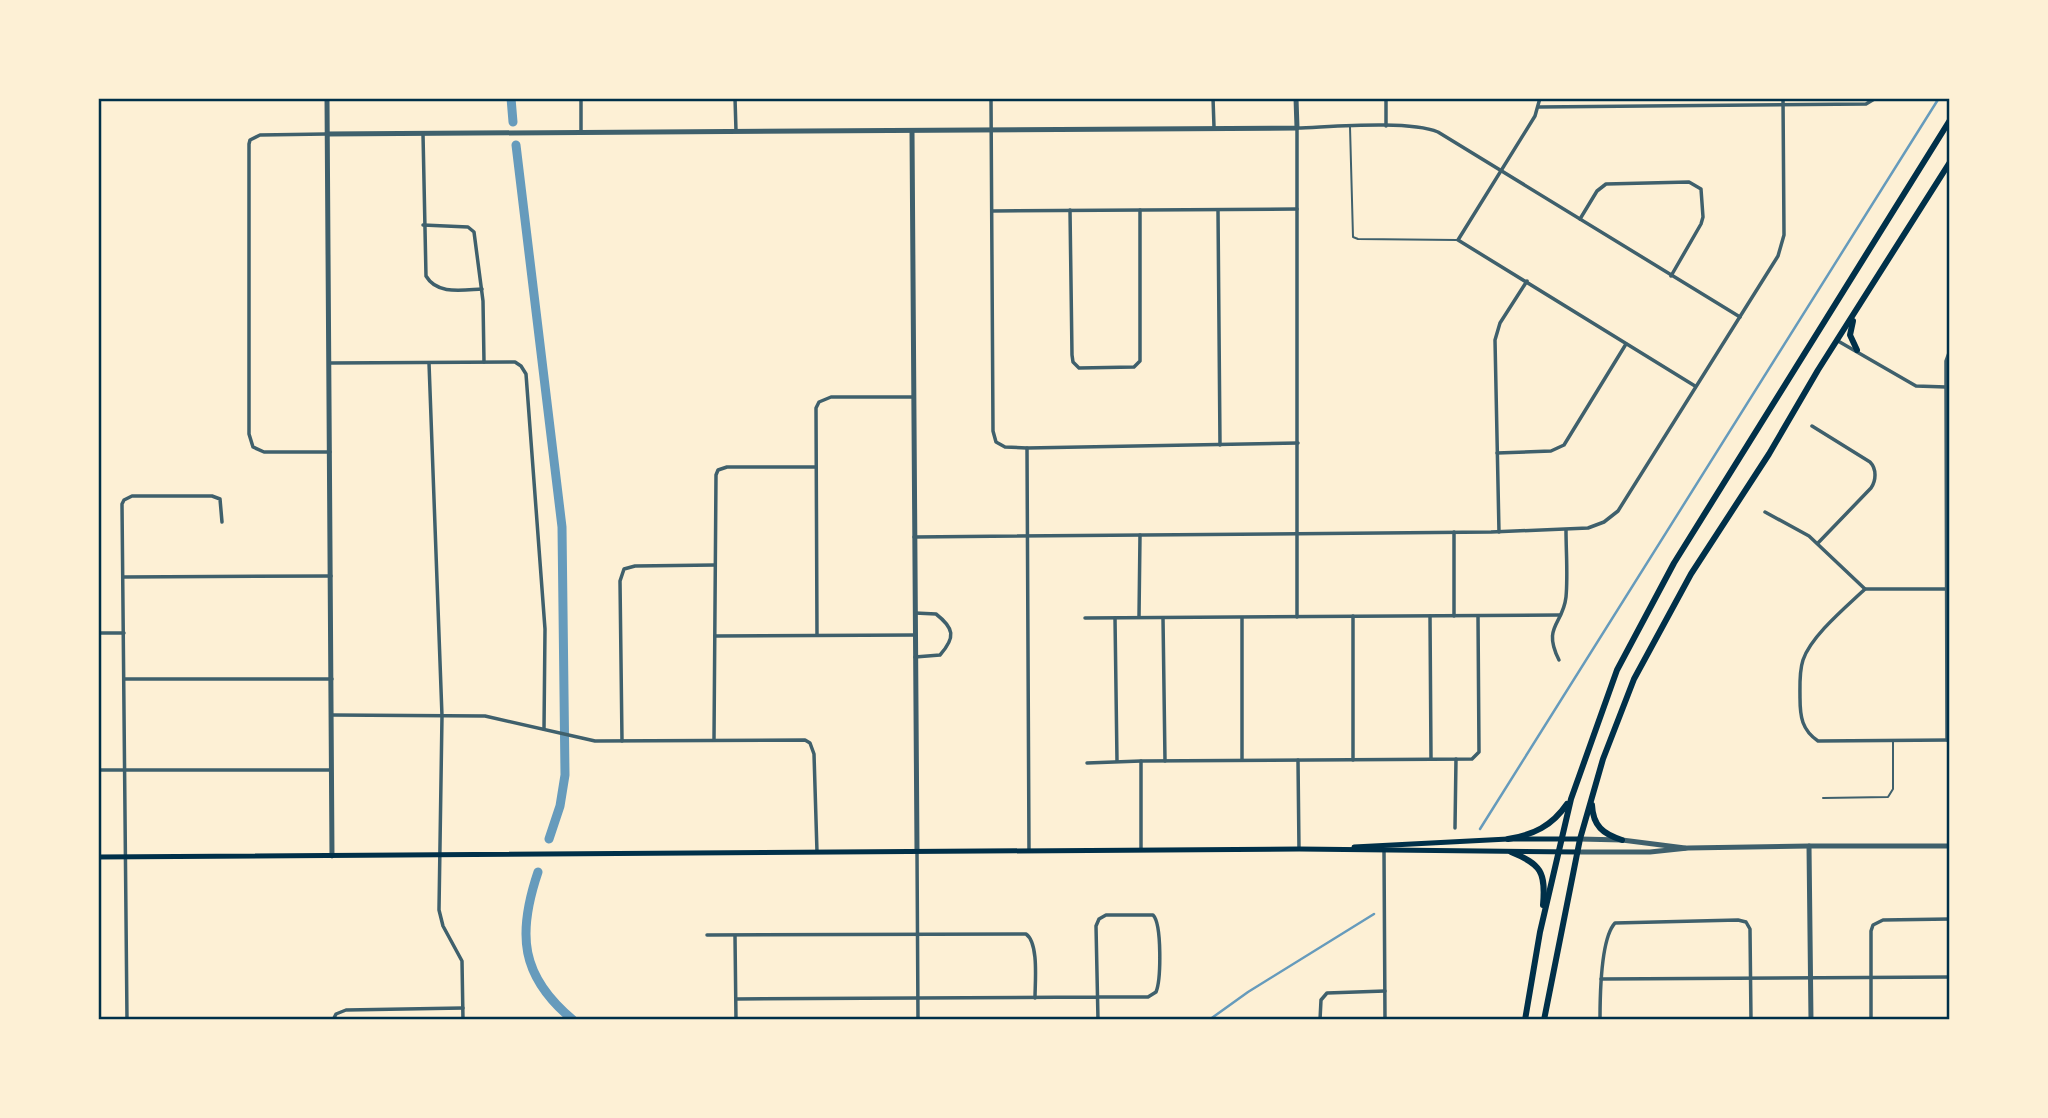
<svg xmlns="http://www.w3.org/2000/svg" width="2048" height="1118" font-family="'DM Sans',sans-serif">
<rect width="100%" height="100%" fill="#fdf0d5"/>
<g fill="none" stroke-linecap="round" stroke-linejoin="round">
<g stroke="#669bbc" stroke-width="2.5">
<polyline points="1480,829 1939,98"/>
<polyline points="1209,1020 1248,992 1374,914"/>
</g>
<g stroke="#669bbc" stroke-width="9">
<polyline points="511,98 513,122"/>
<polyline points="516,145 562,527 565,775 560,806 549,839"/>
<path d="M538,872C517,934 520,976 573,1020"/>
</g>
<g stroke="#3f606c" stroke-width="2">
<polyline points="1350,127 1353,237 1358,239 1457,240"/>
<polyline points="1823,798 1888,797 1893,789 1893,742"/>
</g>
<g stroke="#3f606c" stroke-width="3.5">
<polyline points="581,98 581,131"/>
<polyline points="735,98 736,131"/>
<polyline points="991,98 993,431 996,442 1005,447 1027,448 1298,443"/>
<polyline points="1213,98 1214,127"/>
<polyline points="1386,98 1386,126"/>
<polyline points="1540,98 1535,116 1458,240 1695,386"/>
<polyline points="1539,107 1866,104 1876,98"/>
<polyline points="326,134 260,135 250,140 249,144 249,434 253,447 264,452 330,452"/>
<path d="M423,134L426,276C437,295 462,290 482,289"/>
<polyline points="1070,210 1072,355 1073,362 1079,368 1134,367 1140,361 1140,210"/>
<polyline points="1218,210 1220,445"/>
<polyline points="992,211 1297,209"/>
<polyline points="1580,219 1597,191 1606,184 1689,182 1701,189 1703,217 1701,224 1671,276"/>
<polyline points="423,225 468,227 474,232 483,301 484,362"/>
<polyline points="1838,341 1916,386 1946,387"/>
<polyline points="330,363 515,362 521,366 526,374 545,629 544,729"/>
<polyline points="429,363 442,716 439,910 443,926 462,961 463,1020"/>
<path d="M1812,426L1870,462C1877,469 1876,481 1871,488L1818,543"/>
<polyline points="1027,448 1029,851"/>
<polyline points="1497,453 1551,451 1564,445 1626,344"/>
<polyline points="1765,512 1809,536 1865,589 1946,589"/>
<polyline points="1454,532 1454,616"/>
<polyline points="1499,532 1495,340 1500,323 1527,281"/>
<polyline points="914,537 1491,532 1588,528 1604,522 1618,511 1778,256 1784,235 1783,98"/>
<polyline points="123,577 331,576"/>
<path d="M1865,589C1846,607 1811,636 1803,660C1799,672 1800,685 1800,698C1800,717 1802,730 1818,741L1950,740"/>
<path d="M915,613L936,614C954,628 956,637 940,655L915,657"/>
<polyline points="1353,616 1353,760"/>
<polyline points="1430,616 1431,759"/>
<polyline points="1139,617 1140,535"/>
<path d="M1297,617V128C1331,127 1408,120 1438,132L1740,317"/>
<polyline points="1085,618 1560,615"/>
<polyline points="1115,618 1117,761"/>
<polyline points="1163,618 1165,761"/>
<polyline points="1242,618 1242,760"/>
<polyline points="98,633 124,633"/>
<polyline points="817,634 816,408 819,402 831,397 914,397"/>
<polyline points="715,636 915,635"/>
<path d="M1559,660C1542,626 1563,625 1566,597C1568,575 1566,552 1566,530"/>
<polyline points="124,679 332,679"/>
<polyline points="332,715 485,716 595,741 805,740 810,743 814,754 817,852"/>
<polyline points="714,740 716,475 718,470 727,467 815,467"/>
<polyline points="1947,740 1946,387 1946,361 1950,350"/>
<polyline points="622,741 620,581 624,569 635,566 715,565"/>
<polyline points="1298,760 1299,849"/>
<polyline points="1141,761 1141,850"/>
<polyline points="1087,763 1141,761 1472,759 1479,752 1478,616"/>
<polyline points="98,770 330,770"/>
<polyline points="1455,828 1456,759"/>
<polyline points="917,851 918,1020"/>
<polyline points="1384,851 1385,1020"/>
<path d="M707,935L1026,934C1039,943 1035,982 1035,998"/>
<polyline points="735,936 736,1020"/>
<polyline points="1601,979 1950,977"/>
<path d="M736,999L1098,997H1148L1156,992C1161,980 1162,924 1153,915H1106L1099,919L1096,926L1098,1020"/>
<polyline points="127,1020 122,504 124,500 132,496 212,496 220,499 222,522"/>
<polyline points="333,1020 336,1014 346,1010 463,1008"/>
<polyline points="1320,1020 1321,1000 1327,993 1385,991"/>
<path d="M1600,1020C1600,998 1600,939 1615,923L1738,920L1746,922L1750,929L1751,1020"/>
<polyline points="1871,1020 1871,931 1873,925 1883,920 1950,919"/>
</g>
<g stroke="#3f606c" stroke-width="5">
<polyline points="327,98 332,856"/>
<polyline points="912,131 917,851"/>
<polyline points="327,134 1297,128 1296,98"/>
<polyline points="1580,839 1622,840 1685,848"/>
<polyline points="1809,846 1811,1020"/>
<polyline points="1578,852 1650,852 1688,848 1809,846 1950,846"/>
</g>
<g stroke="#003049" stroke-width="5">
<polyline points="1354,847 1508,839 1580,839"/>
<polyline points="98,857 1299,849 1578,852"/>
</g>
<g stroke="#003049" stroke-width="6">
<polyline points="1853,321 1850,335 1857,350"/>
<path d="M1592,805C1593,826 1603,834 1622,840"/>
<path d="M1508,839C1533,835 1552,826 1567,804"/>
<path d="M1511,852C1541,864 1546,872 1543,905"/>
<polyline points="1525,1020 1540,932 1571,799 1617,670 1674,563 1950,120"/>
<polyline points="1544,1020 1580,839 1603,759 1634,679 1691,574 1769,454 1818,370 1950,162"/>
</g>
</g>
<rect width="2048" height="1118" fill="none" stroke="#fdf0d5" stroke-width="200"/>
<rect x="100" y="100" width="1848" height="918" fill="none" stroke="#003049" stroke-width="2.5"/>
</svg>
